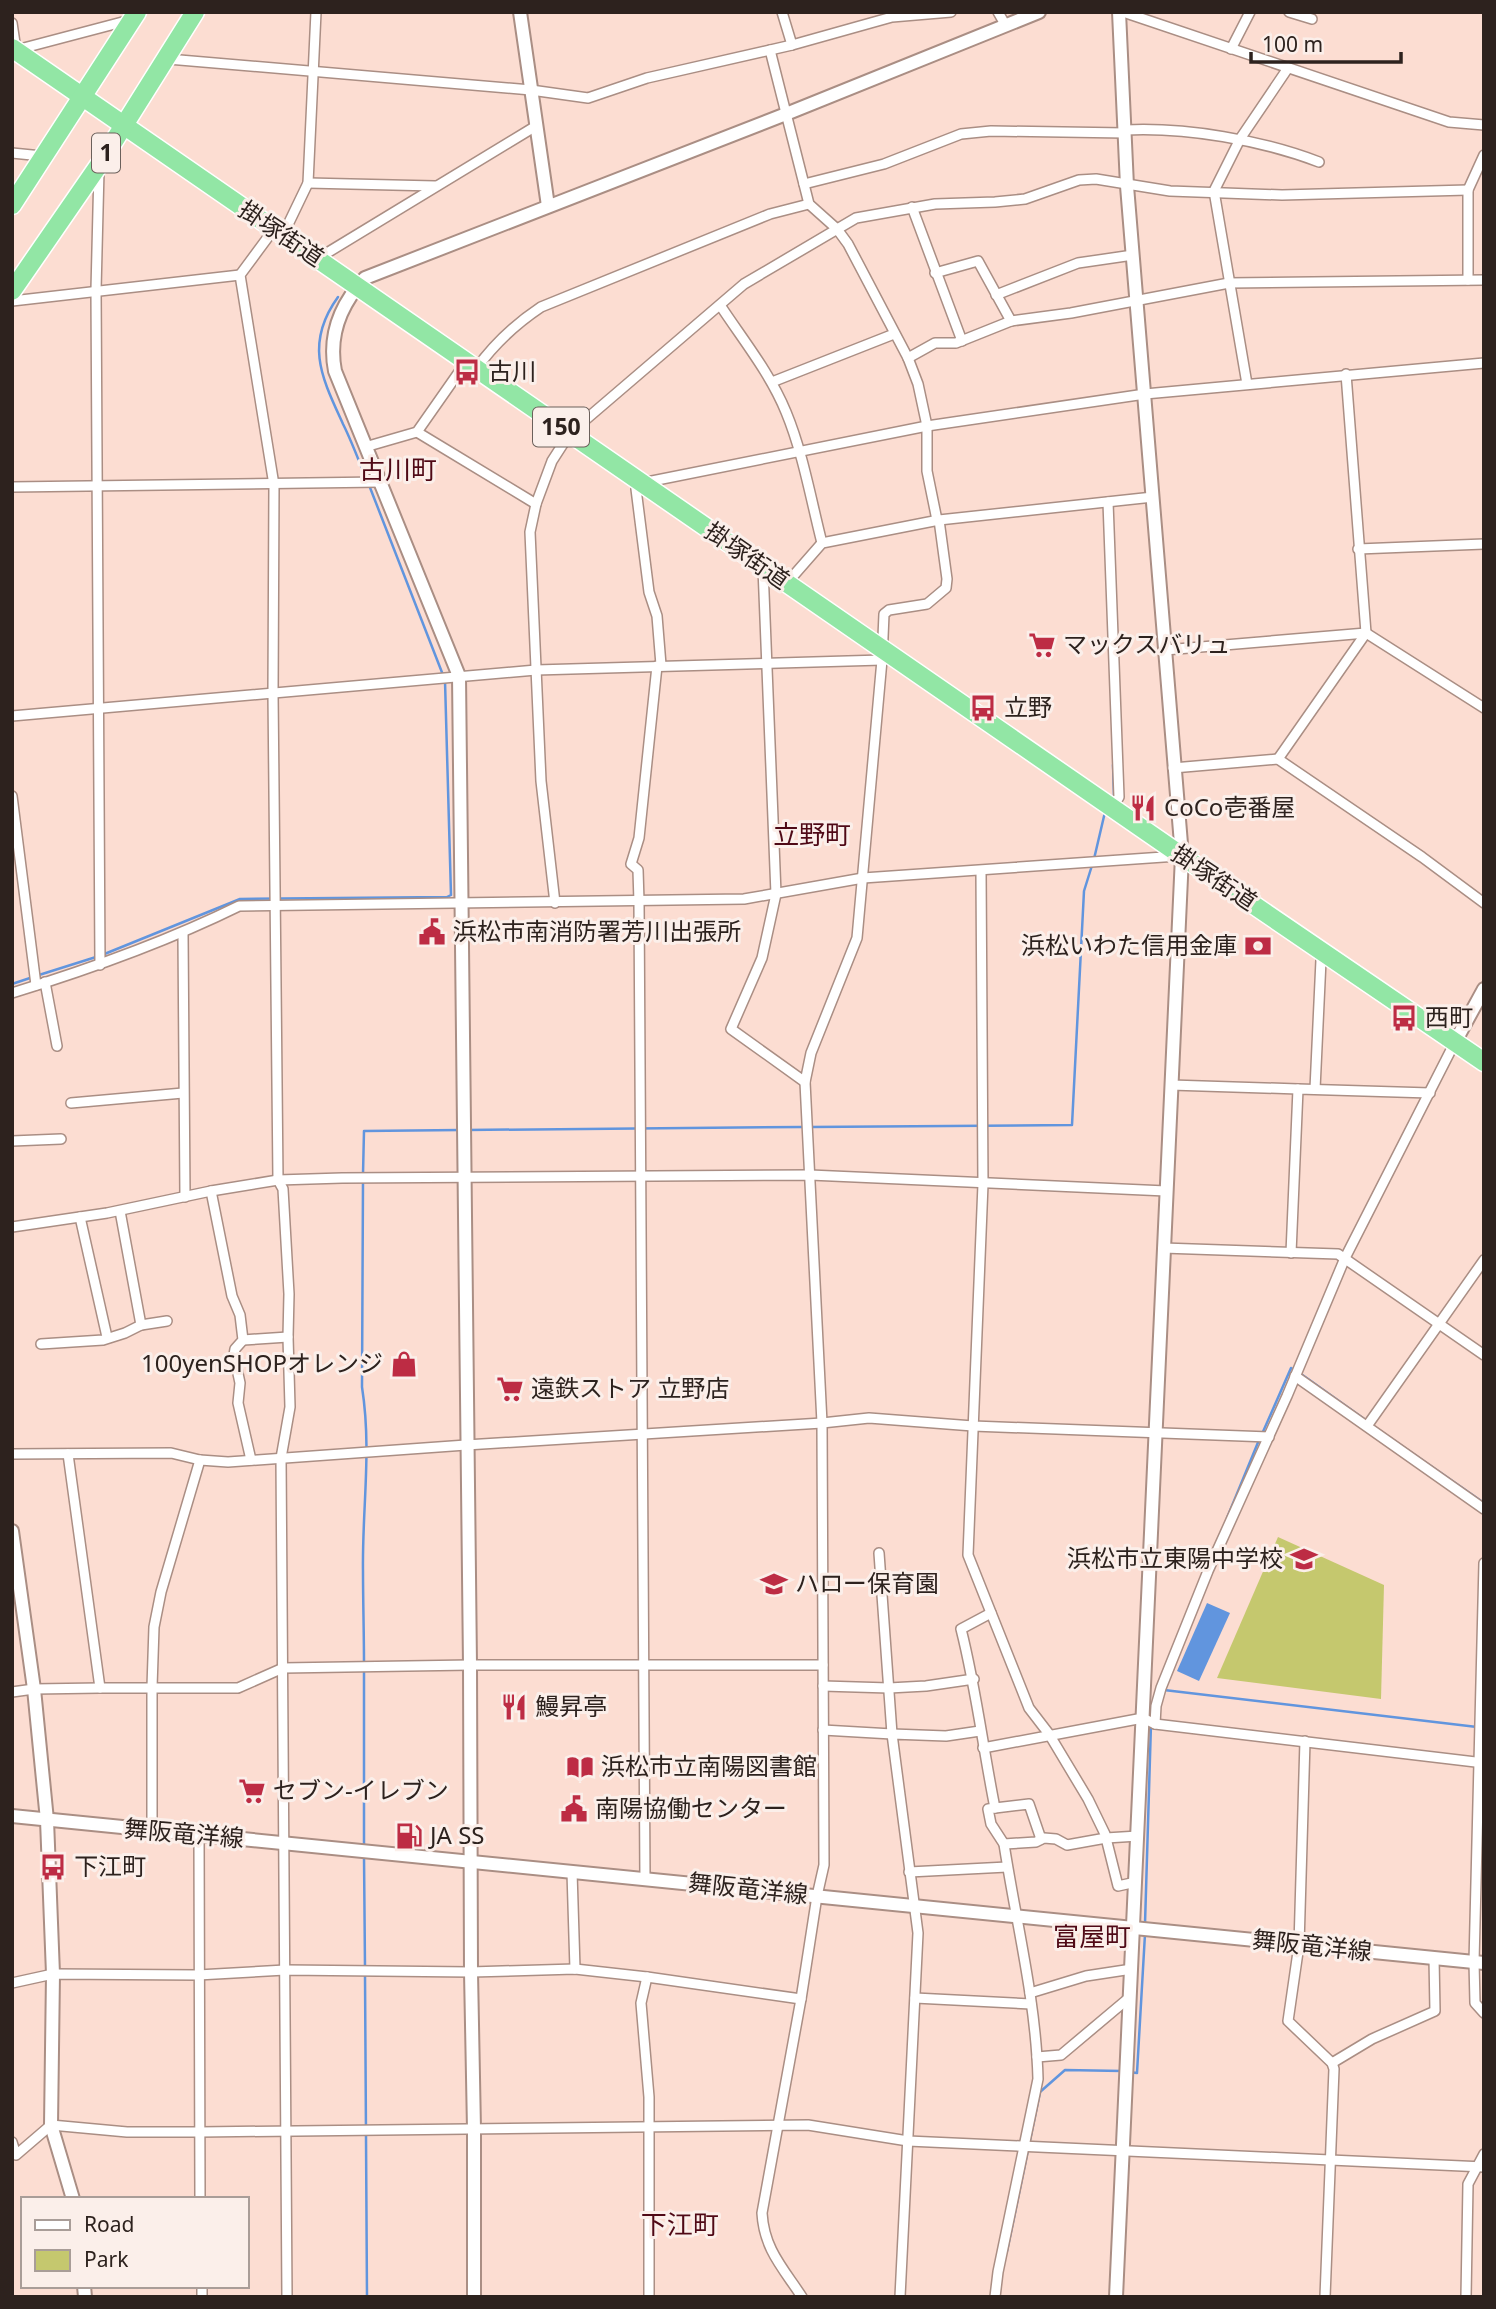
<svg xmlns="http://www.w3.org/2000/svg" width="1496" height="2309" font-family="'Noto Sans','Noto Sans JP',sans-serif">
<rect width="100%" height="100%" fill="#fcddd2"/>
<polygon fill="#c5c86e" points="1278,1537 1384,1585 1381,1699 1217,1678"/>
<polygon fill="#6195de" points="1207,1603 1230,1613 1199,1681 1177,1671"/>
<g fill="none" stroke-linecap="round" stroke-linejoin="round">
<g stroke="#6195de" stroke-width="2.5">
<path d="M338,297C304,344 322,378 343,424C352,442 359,461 366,479"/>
<polyline points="369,485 443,675"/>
<polyline points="1112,800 1114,796 1113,765"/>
<polyline points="102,955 240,899 447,897 451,895 445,681"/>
<polyline points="39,975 96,957"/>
<polyline points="12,984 33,977"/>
<polyline points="810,1127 1072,1125 1084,891 1094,859 1105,812"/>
<polyline points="467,1130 803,1127"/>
<polyline points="363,1174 364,1131 460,1130"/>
<path d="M363,1181L362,1387C372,1451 362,1508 363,1571C363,1602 364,1633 364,1664"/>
<polyline points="1301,1374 1367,1421"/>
<polyline points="1372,1425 1484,1503"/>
<polyline points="1262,1434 1291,1368 1295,1370"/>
<polyline points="1227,1518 1259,1440"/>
<polyline points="364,1670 364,1845"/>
<polyline points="1164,1690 1477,1727"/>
<polyline points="364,1856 365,1968"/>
<polyline points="1145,1924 1151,1724"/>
<polyline points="365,1975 367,2297"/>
<polyline points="1129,2072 1137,2073 1145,1934"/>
<polyline points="1007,2251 1040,2092 1065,2070 1122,2071"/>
</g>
<g stroke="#aa8e84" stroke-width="12">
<g id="street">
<polyline points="782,12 792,45"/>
<polyline points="998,12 1006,26"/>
<polyline points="1123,12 1449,122 1484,125"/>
<polyline points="1289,12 1312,19"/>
<polyline points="12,23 16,50 130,20"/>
<polyline points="1231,49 1250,12"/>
<polyline points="770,50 809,204 837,229 848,244 908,358 918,384 927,426 927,471 937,520"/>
<polyline points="168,59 531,90 588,98 647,78 792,45 892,17 951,12"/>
<path d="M1125,130C1185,127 1262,140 1319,162"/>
<polyline points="12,153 42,156"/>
<polyline points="99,170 96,290 100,965"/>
<polyline points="308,183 435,186"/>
<polyline points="804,184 884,164 961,134 991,131 1125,133"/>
<polyline points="912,207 962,341"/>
<polyline points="274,229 240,275 274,485 273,693 278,1180 283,1189 289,1294 288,1337 290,1407 281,1458 287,2297"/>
<polyline points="283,235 308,183 316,12"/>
<polyline points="317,259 536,126"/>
<polyline points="935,273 978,261 1011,321"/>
<polyline points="1468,280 1468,190 1484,155"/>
<polyline points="996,295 1078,263 1133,255"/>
<polyline points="12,301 240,275"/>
<path d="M720,305C743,340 770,373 786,412C803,453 811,500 822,543"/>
<polyline points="908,358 935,343 956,343 1011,321 1071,313 1229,283 1484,280"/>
<path d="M476,369C494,344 514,325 541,307L770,214L809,204"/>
<polyline points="772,382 894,334"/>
<polyline points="1247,384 1214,191 1240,139 1288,68"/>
<polyline points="417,432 536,504"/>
<polyline points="365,447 417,432 466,362"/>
<polyline points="12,487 380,482"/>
<polyline points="1108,502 1119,797 1112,808"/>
<polyline points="1358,549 1484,544"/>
<polyline points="763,568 776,894 762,958 731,1029 805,1082"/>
<polyline points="787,583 822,543 939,520 1153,497"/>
<polyline points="1165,650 1366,633 1484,708"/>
<polyline points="661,665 657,616 649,592 636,489 642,483 927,426 1145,394 1484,363"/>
<polyline points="12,716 536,670 882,660"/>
<polyline points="1278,759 1366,633 1346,374"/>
<polyline points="1173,768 1278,759 1422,857 1484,903"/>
<polyline points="12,796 36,985"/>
<polyline points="981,871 983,1184 968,1555 1029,1708 1049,1734 1088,1799 1105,1834 1118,1886 1136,1882"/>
<polyline points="555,903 541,781 530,532 536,504 552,461 570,433 744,284 856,218 935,204 995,202 1025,199 1079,180 1096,179 1170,191 1282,195 1468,190"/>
<polyline points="183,934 185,1197"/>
<polyline points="45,982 57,1046"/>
<path d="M12,993C90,969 166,942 239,906L744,899L863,878L1178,856"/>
<polyline points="1171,1085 1298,1089"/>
<polyline points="1315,1089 1321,960 1325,954"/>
<polyline points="71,1103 183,1093"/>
<polyline points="12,1141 61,1139"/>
<polyline points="211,1191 232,1296 240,1315 243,1340 235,1349 234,1355 240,1383 238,1403 251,1460"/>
<polyline points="120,1211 141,1325"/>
<polyline points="80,1217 107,1337"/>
<polyline points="12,1227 107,1213 211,1191 278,1180 342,1178 810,1175 1166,1191"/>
<polyline points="1163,1248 1338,1254 1484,1355"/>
<polyline points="1291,1253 1298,1089 1430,1093"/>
<polyline points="243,1340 288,1337"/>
<polyline points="41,1344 103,1340 125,1333 141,1325 167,1321"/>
<polyline points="1295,1376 1484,1509"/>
<polyline points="1367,1426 1484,1260"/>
<polyline points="12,1454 171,1453 200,1460 228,1462 466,1445 822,1423 869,1418 973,1426 1269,1437"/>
<polyline points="68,1454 100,1688"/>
<polyline points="1484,1563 1474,1962 1475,2003 1484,2013"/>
<path d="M991,1613L961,1629C976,1688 983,1748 995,1808L988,1809L991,1824L1004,1844C1016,1922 1036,2000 1038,2079L998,2272L995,2297"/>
<polyline points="823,1686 889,1688 926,1686 974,1679"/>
<polyline points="12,1692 34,1689 100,1688 238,1688 283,1668 470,1665 823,1665"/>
<polyline points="1155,1724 1156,1706 1161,1688 1208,1571 1287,1396 1345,1258 1455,1042"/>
<polyline points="823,1730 892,1734 879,1553"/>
<polyline points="1305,1741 1299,1945 1288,2021 1332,2063 1334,2069 1325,2297"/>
<polyline points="983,1748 1143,1718 1155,1724 1484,1763"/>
<polyline points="995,1808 1029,1804 1041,1839"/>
<polyline points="152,1831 152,1687 154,1627 161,1592 200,1460"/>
<polyline points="199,1835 200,2199"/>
<polyline points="1004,1844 1036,1842 1044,1838 1056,1839 1067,1845 1106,1838 1138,1836"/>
<polyline points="572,1872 575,1969"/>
<polyline points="909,1872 1007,1867"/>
<polyline points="645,1879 639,902 638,870 631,864 639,838 657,666"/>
<polyline points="647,1977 641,2003 649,2097 649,2297"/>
<polyline points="12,1983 53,1974 198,1975 285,1970 471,1972 575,1969 647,1977 801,1999"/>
<polyline points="1030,1993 1086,1976 1132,1969"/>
<polyline points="915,1998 1031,2004"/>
<polyline points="1037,2057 1061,2055 1130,1997"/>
<polyline points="1332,2063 1372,2039 1435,2011 1434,1958"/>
<polyline points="12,2142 16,2155 51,2125 127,2132 200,2132 808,2125 908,2141 1484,2167"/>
<polyline points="202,2286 202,2297"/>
<path d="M802,2297C783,2268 764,2249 762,2213L801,1999L817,1896L824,1865L822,1423L805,1082L811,1053L857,938L882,660L884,614L889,610L927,604L946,588L947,579L939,520"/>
<polyline points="900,2297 918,1933 892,1734 946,1736 980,1731"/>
<polyline points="1466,2297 1468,2184 1484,2154"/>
</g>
</g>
<g stroke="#aa8e84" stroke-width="16">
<g id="secondary">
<polyline points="520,12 548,206"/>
<polyline points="1455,1042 1484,989"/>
<polyline points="12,1531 34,1689 47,1820 53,1974 51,2125 73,2199"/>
<polyline points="12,1816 1484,1963"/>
<polyline points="84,2286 85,2297"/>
<path d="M474,2297V2129L471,1972L470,1665L459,676L335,371C328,335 340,305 365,278L786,114L1039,12"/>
<polyline points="1116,2297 1182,856 1127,186 1119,12"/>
</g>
</g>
<g stroke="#fff" stroke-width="21">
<g id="highway">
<polyline points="12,48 1182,856 1484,1062"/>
<polyline points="12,205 137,12"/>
<polyline points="12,291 99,165 195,12"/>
</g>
</g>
<use href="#street" stroke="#fff" stroke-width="9"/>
<use href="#secondary" stroke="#fff" stroke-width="12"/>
<use href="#highway" stroke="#92e6a5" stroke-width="18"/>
</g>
<defs>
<g id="bus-bare" transform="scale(2.1)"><path d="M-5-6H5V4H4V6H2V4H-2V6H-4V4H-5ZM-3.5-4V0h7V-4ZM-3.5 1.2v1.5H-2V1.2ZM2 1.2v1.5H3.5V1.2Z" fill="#bd2c44" stroke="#fbefea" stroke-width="2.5" paint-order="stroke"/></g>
<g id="supermarket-bare" transform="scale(2.1)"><path d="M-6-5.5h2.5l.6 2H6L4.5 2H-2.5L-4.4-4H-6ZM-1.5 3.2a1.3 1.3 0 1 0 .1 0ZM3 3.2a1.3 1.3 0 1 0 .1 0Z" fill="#bd2c44" stroke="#fbefea" stroke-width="2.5" paint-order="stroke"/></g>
<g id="restaurant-bare" transform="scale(2.1)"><path d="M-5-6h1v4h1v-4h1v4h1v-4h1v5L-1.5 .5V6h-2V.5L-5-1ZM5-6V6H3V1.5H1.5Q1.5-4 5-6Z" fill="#bd2c44" stroke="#fbefea" stroke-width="2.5" paint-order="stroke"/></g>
<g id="civic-bare" transform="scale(2.1)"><path d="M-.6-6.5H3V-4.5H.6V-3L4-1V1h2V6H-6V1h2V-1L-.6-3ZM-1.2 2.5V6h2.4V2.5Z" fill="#bd2c44" stroke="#fbefea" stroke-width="2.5" paint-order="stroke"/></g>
<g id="bank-bare" transform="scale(2.1)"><path d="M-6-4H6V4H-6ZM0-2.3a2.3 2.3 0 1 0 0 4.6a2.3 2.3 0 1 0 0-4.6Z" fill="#bd2c44" stroke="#fbefea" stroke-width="2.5" paint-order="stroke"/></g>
<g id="shop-bare" transform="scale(2.1)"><path d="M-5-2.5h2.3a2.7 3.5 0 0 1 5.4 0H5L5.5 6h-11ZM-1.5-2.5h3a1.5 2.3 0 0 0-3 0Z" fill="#bd2c44" stroke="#fbefea" stroke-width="2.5" paint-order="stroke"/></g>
<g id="school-bare" transform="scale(2.1)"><path d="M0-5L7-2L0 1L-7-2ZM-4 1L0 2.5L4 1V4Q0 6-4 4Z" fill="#bd2c44" stroke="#fbefea" stroke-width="2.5" paint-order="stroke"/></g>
<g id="library-bare" transform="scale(2.1)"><path d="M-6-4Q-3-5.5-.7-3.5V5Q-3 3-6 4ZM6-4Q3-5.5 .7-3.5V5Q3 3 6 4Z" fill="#bd2c44" stroke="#fbefea" stroke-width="2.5" paint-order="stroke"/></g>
<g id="fuel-bare" transform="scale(2.1)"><path d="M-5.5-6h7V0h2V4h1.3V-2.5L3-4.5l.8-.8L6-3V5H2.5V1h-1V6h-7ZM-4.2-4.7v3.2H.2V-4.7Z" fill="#bd2c44" stroke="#fbefea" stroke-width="2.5" paint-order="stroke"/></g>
</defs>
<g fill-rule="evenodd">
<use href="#bus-bare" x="467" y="372"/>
<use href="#supermarket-bare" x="1042" y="645"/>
<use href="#bus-bare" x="983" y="708"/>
<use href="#restaurant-bare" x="1143" y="808"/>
<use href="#civic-bare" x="432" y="932"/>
<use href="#bank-bare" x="1258" y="946"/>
<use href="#bus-bare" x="1404" y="1018"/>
<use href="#shop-bare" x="404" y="1364"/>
<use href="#supermarket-bare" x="510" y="1389"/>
<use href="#school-bare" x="1304" y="1559"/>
<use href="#school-bare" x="774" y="1584"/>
<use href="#restaurant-bare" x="514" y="1707"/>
<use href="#library-bare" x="580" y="1767"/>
<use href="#supermarket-bare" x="252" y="1791"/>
<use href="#civic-bare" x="574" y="1809"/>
<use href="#fuel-bare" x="409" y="1836"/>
<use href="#bus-bare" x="53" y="1867"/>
</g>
<g text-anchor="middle" stroke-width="6" stroke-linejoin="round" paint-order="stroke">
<g fill="#fbefea" stroke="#6b605b" stroke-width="2">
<rect x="92" y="133.5" width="28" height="39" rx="5"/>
<rect x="533" y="407.5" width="56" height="39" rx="5"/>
</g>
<g font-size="23" font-weight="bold" fill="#2d221e">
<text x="106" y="161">1</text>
<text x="561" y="435">150</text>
</g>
<g font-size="24" fill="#2d221e" stroke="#fbefea">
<text transform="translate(281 234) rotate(34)" y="8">掛塚街道</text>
<text transform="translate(747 556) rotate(35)" y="8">掛塚街道</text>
<text transform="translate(1214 878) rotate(34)" y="8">掛塚街道</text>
<text transform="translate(184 1834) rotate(5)" y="8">舞阪竜洋線</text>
<text transform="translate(748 1889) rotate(6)" y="8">舞阪竜洋線</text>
<text transform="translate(1312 1946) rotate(6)" y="8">舞阪竜洋線</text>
</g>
<g font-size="24" fill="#2d221e" stroke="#fbefea" text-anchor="start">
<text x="488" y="380">古川</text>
<text x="1063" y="653">マックスバリュ</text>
<text x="1004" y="716">立野</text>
<text x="1164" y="816">CoCo壱番屋</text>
<text x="453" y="940">浜松市南消防署芳川出張所</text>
<text x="1237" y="954" text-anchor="end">浜松いわた信用金庫</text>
<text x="1425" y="1026">西町</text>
<text x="383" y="1372" text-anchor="end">100yenSHOPオレンジ</text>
<text x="531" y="1397">遠鉄ストア 立野店</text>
<text x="1283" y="1567" text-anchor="end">浜松市立東陽中学校</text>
<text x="795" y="1592">ハロー保育園</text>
<text x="535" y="1715">鰻昇亭</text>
<text x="601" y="1775">浜松市立南陽図書館</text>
<text x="273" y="1799">セブン-イレブン</text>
<text x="595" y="1817">南陽協働センター</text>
<text x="430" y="1844">JA SS</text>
<text x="74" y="1875">下江町</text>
</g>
<g font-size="26" fill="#4f0916" stroke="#fbefea">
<text x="398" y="479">古川町</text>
<text x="812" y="844">立野町</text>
<text x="1092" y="1946">富屋町</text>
<text x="680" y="2234">下江町</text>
</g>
</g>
<rect width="1496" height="2309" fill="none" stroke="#2d221e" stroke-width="28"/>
<rect x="21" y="2197" width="228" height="91" fill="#fbefea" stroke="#a99d98" stroke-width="2"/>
<rect x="35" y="2220" width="35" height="10" fill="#ffffff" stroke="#a99d98" stroke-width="2"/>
<text x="84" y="2232" font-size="21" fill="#2d221e">Road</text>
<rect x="35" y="2250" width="35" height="21" fill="#c5c86e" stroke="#a99d98" stroke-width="2"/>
<text x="84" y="2267" font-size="21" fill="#2d221e">Park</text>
<path d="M1251 52v10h150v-10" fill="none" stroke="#2d221e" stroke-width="3.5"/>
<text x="1262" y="52" font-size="21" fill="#2d221e" stroke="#fbefea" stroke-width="5" paint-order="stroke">100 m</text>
</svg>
